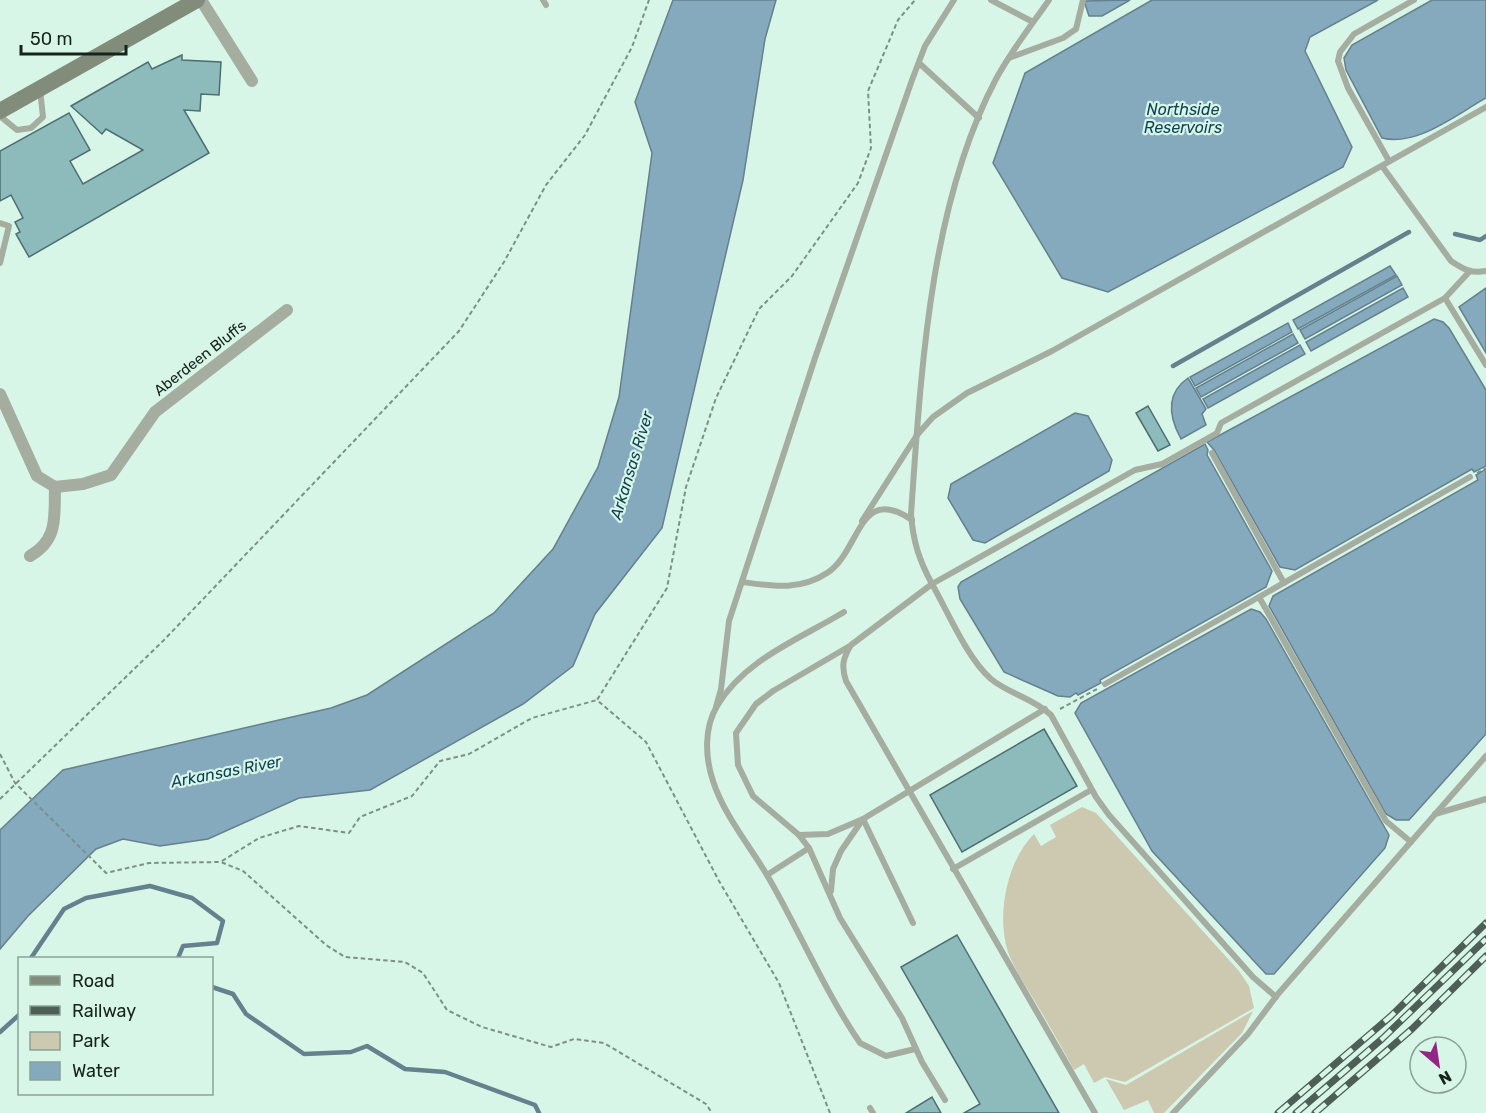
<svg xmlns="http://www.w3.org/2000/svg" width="1486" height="1113" font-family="Rubik,sans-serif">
<rect width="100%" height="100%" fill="#d7f6e7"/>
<g fill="#cdc8b0">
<path d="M1082,807L1096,813L1239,971L1249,986L1254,1008L1125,1082L1105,1077L1094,1083L1084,1064L1074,1070C1060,1044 1045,1018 1030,993C1022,980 1013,966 1008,952C996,915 1007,861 1034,834L1041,846L1056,837L1050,825Z"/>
<polygon points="1253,1011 1242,1033 1164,1113 1154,1113 1148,1100 1124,1110 1106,1079 1126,1085"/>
</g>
<g fill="#85a9bd" stroke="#64818d" stroke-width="1.5">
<polygon points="673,0 776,0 765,39 743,180 662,528 595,614 573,666 523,704 370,790 299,798 208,839 160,846 123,839 96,849 28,916 0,949 0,830 63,770 331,708 367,695 494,613 553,549 598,467 619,397 652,153 635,102"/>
<polygon points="1130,0 1102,16 1089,16 1084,1"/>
<polygon points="1152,0 1378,0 1310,37 1305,51 1352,147 1343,167 1108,292 1062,278 993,163 1025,73"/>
<path d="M1432,0H1486V98C1457,114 1417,147 1382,138L1346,70L1344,58L1352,45Z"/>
<polygon points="1390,266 1396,275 1298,329 1293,320"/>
<polygon points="1397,276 1402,285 1305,339 1300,330"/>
<polygon points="1403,288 1408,297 1311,351 1306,342"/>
<polygon points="1486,288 1486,353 1459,307"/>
<polygon points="1434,319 1443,322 1449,328 1486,390 1486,466 1474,472 1472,469 1295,570 1280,567 1214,450 1207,442"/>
<polygon points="1288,323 1292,332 1195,386 1190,377"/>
<polygon points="1293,334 1298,343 1201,397 1196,388"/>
<polygon points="1300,345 1305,354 1208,408 1203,399"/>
<path d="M1188,378L1206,409L1202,414L1206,425L1181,439C1169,417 1165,394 1188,378Z"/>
<polygon points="1075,413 1088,416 1112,460 1109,471 985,543 973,540 948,498 951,484"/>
<polygon points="1205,444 1208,450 1207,455 1272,571 1266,587 1100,680 1101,683 1078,695 1076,693 1070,697 1058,696 1004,672 960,599 958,587 961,582"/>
<polygon points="1486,469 1486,734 1409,820 1396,820 1386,814 1269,606 1273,596 1478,480 1476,475"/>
<polygon points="1251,609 1260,612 1266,619 1389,835 1385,848 1274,974 1266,974 1152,851 1075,713 1081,703"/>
</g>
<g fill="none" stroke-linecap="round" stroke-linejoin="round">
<g stroke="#64818d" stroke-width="4.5">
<polyline points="1455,234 1480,240 1486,236"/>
<polyline points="1173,366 1409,232"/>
<polyline points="31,958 64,909 86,898 150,886 192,898 223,921 217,943 183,946 178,958"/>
<polyline points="212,987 233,994 246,1014 304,1054 351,1052 367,1046 405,1069 445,1072 535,1105 539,1113"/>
<polyline points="0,1032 20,1014"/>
</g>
</g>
<g fill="#8dbbbc" stroke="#4c6e70" stroke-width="1.5">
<polygon points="182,55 182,60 221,62 219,95 201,94 200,111 184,110 209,153 29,257 16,234 20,232 15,222 23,218 11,195 0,201 0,151 69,113 90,150 70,161 83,184 143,150 106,129 102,134 71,106 148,62 152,69"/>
<polygon points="1148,406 1170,445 1158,451 1136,413"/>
<polygon points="1044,729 1077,786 962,852 930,795"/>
<polygon points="957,935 1059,1113 964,1113 980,1104 901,967"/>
<polygon points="932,1097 941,1113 906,1113"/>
</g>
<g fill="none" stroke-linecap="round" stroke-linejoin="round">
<g stroke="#7b9186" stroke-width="2" stroke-dasharray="4.5 3" stroke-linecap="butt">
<polyline points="1477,473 1486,468"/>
<polyline points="1060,709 1097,689"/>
<polyline points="0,754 15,783 106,873 149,863 221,862 243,871 326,945 345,957 405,962 423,973 447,1010 482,1027 551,1047 574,1039 604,1043 706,1104 712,1113"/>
<polyline points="0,799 164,640 459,331 504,262 546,185 585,135 632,47 649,0"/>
<polyline points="222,861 259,838 299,826 349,833 360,817 412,796 440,761 469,754 532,718 597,700"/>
<polyline points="830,1113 779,983 719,881 646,742 597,700 667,588 686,487 716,398 759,309 792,276 858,183 871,148 868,91 898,20 915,0"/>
</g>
<g stroke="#a5aca0" stroke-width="6">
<polyline points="543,0 546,5"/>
<polyline points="991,0 1033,22"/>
<path d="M1049,0C1031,26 1011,51 996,79C929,206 921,374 911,514C913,541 919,560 932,584L1135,470L1162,464L1217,433L1221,423L1445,298L1470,271"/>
<polyline points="1009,58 1063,38 1076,29 1083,0"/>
<polyline points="919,63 979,118"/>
<polyline points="0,116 17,130 31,128 43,117 40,89"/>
<polyline points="1389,161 1348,88 1338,61 1340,52 1354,34 1414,0"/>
<path d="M1382,166L1451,261C1463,269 1471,274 1486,271"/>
<polyline points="0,223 9,226 0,263"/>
<polyline points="1445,298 1486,365"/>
<polyline points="1212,453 1284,583"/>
<polyline points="862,521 917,435 933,417 967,393 1052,351 1486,107"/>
<path d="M742,582C772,586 800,591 827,573C861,551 858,483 912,520"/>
<polyline points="1259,597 1470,477"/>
<path d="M844,612C800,639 745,659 717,706C704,728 705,757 713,781C724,815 749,845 767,875C799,930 824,990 860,1043L886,1056L915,1049"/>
<polyline points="848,647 773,691 756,704 736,733 738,765 753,796 799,835 809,848 840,918 902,1018 922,1062 945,1100"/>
<polyline points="1105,684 1259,597 1386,821 1411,842"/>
<polyline points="716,707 721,689 729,621 815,358 912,80 925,46 954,0"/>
<polyline points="1435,814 1486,799"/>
<polyline points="799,835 828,834 863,819 913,923"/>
<polyline points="953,869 1091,790"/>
<polyline points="767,875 809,848"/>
<polyline points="831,891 833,869 841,851 863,819 1045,709"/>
<polyline points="870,1108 873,1113"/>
<path d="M1095,1113L846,681C841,666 843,658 851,645L932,584C948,612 967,658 991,679C1009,694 1033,698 1051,715L1096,797L1109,815L1253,977L1276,997"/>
<polyline points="1173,1113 1248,1034 1278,994 1486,756"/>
</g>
<g stroke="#a5aca0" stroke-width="12">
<polyline points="201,0 252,81"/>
<polyline points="0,394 37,476 55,487 83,484 111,475 155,412 287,310"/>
<path d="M30,556C59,539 54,516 55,487"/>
</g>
<polyline stroke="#828c7b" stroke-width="16" points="0,111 197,0"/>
<g stroke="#4e5f57" stroke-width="7">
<g id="rail">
<polyline points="1278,1113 1391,1016 1486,923"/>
<polyline points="1296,1113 1382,1039 1486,939"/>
<polyline points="1315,1113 1412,1029 1486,956"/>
</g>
</g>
<use href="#rail" stroke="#d7f6e7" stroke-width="4.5" stroke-dasharray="14" stroke-linecap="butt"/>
</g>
<g text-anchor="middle" stroke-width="4.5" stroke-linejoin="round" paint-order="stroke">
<g font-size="15" fill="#17231d" stroke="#d7f6e7">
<text transform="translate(200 358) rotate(-38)" y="5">Aberdeen Bluffs</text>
</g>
<g font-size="16" font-style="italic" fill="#0e3f54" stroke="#d7f6e7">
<text x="1183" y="115">Northside<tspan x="1183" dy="18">Reservoirs</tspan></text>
<text transform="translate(631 465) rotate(-73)" y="6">Arkansas River</text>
<text transform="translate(226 771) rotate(-11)" y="6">Arkansas River</text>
</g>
</g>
<rect x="18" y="957" width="195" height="138" fill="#d7f6e7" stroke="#8aa296" stroke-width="1.5"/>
<rect x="30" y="976" width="30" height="9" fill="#828c7b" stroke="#8aa296" stroke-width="1.5"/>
<text x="72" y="987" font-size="18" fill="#17231d">Road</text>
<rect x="30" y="1006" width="30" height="9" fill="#4e5f57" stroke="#8aa296" stroke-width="1.5"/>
<text x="72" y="1017" font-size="18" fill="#17231d">Railway</text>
<rect x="30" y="1032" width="30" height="18" fill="#cdc8b0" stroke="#8aa296" stroke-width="1.5"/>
<text x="72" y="1047" font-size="18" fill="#17231d">Park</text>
<rect x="30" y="1062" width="30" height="18" fill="#85a9bd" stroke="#8aa296" stroke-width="1.5"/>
<text x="72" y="1077" font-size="18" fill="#17231d">Water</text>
<g transform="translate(1438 1065) rotate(151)"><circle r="28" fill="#d7f6e7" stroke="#8aa296" stroke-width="1.5"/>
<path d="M0-4.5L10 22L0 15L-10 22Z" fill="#942585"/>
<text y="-9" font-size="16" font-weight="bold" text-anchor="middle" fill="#17231d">N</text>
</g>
<path d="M21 45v9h105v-9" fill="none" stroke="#17231d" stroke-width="3"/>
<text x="30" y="45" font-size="18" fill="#17231d" stroke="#d7f6e7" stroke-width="4.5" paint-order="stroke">50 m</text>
</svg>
